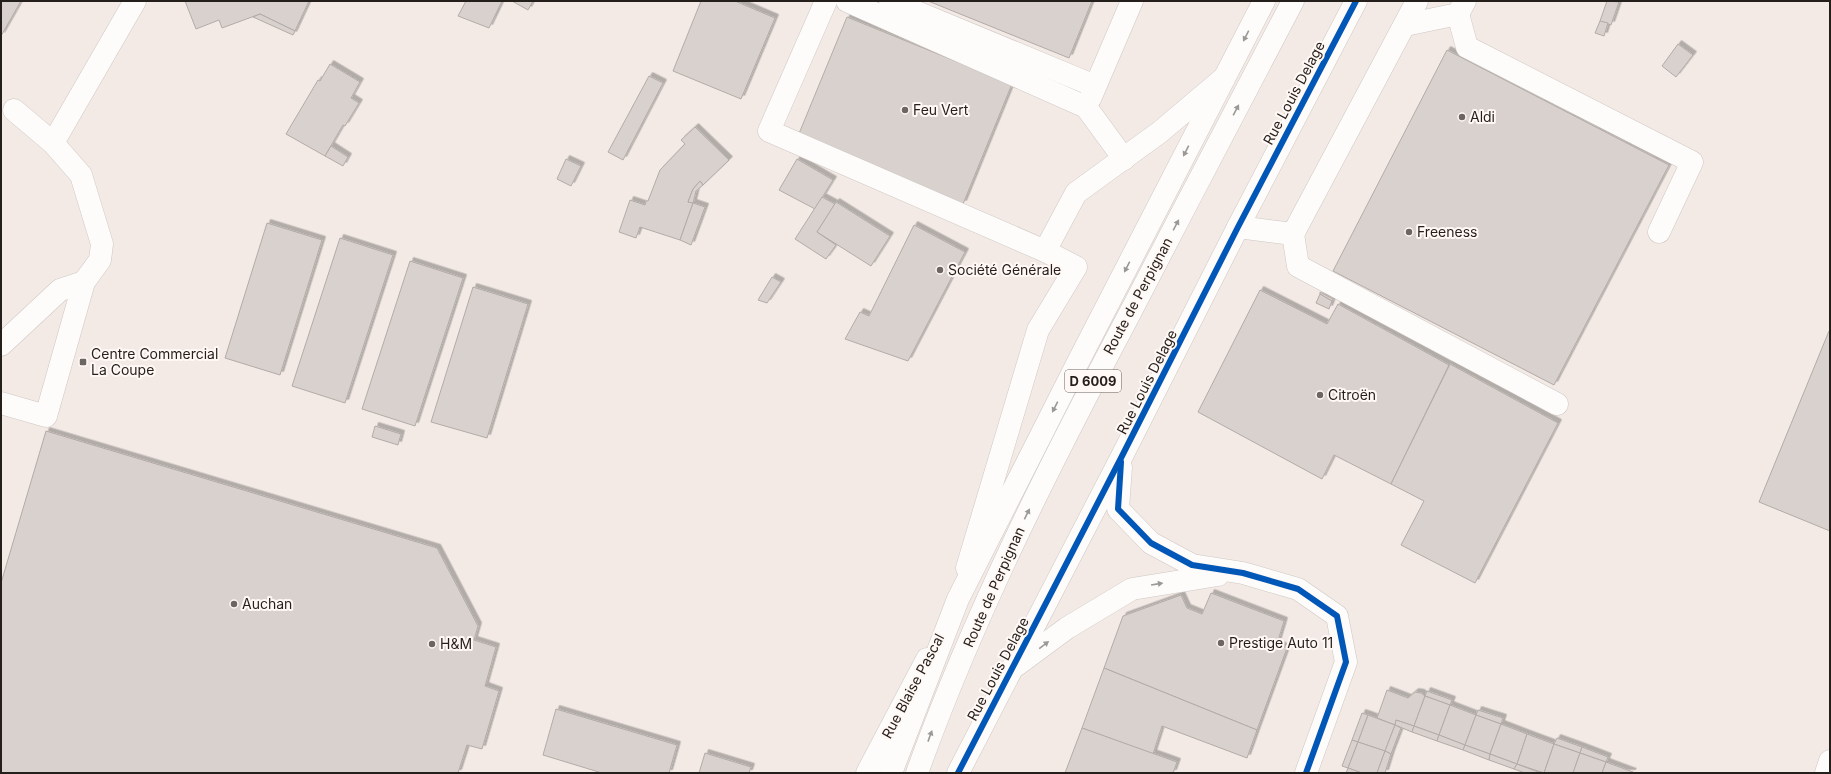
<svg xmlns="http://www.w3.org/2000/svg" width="1831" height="774" font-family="Inter,sans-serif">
<defs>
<filter id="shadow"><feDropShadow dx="3.5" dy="-3.5" stdDeviation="0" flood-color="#0004"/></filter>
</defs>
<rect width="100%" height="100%" fill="#f3eae5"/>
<g fill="#d8d1cd" stroke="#b2aba7" filter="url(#shadow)">
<polygon points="1,1 21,1 1,36"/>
<polygon points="185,1 309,1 295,31 260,14 222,28 219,20 196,29"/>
<polygon points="466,1 502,1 489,28 458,16"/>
<polygon points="512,1 533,1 528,10"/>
<polygon points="701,1 735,1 775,18 741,99 673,71"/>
<polygon points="928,1 1092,1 1069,58"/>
<polygon points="1607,1 1619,2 1611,25 1600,21"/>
<polygon points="260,14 295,31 293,35 253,17"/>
<polygon points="847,17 1012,84 963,204 798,136"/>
<polygon points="1600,21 1608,23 1604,36 1595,33"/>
<polygon points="1678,44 1693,55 1676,77 1662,66"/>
<polygon points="1447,50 1669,165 1554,385 1333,271"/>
<polygon points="330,64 360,82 351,98 359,103 345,126 343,125 325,156 286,134 318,80 320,81"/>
<polygon points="649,76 663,83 623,160 608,152"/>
<polygon points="695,127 729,160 703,185 700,181 693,189 688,202 693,203 680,240 640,227 636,238 619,232 630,200 645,205 646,201 648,201 660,170 685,144 681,140"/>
<polygon points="331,146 348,157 343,166 325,156"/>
<polygon points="566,159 581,166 571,186 557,179"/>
<polygon points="797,159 833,180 815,209 779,190"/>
<polygon points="700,181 703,185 696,191 693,203 688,202 693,189"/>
<polygon points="822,197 835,204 817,232 836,245 826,259 795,239"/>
<polygon points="836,202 890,236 871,266 817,232"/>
<polygon points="693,203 705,207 691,245 680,240"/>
<polygon points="267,223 322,240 280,375 225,358"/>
<polygon points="914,225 965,252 908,361 845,339 860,312 869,316"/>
<polygon points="340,238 393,255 345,403 292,386"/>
<polygon points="410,261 463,278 415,426 362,409"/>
<polygon points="772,277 781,282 767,303 758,300"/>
<polygon points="473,287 528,304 487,438 431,422"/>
<polygon points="1260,290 1327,324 1338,304 1449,365 1391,484 1334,455 1322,479 1198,412"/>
<polygon points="1320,292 1333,299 1332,301 1320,294"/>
<polygon points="1320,294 1332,301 1329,309 1316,303"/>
<polygon points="1829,331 1830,332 1830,531 1759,502"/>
<polygon points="1450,364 1558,423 1475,583 1401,545 1424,501 1391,484"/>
<polygon points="375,426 401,434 398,445 372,437"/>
<polygon points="46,431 437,548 478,626 474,640 496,647 485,686 499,691 482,749 467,745 458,773 1,773 1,583"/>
<polygon points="1211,593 1284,621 1277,644 1287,648 1257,730 1104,668 1123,616 1181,595 1187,608 1202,614"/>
<polygon points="1104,668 1257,730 1247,758 1162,726 1153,754 1082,728"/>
<polygon points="1387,690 1408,698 1415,692 1421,693 1425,696 1414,726 1396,720 1395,725 1377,718"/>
<polygon points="1427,691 1452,700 1450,705 1425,696"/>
<polygon points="1425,696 1450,705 1439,735 1414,726"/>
<polygon points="1450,705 1476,715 1465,745 1439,735"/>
<polygon points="556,709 677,745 669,773 602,773 543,755"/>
<polygon points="1478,710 1503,718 1501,724 1476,715"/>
<polygon points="1362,713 1368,715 1358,742 1352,740"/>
<polygon points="1368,715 1395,725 1385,751 1358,742"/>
<polygon points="1476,715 1501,724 1490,754 1465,745"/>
<polygon points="1396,720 1414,726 1412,732 1395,725"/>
<polygon points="1501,724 1527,734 1517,764 1490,754"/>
<polygon points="1395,725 1401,728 1391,754 1385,751"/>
<polygon points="1414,726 1439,735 1437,741 1412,732"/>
<polygon points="1082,728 1177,762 1173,773 1065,773"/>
<polygon points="1527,734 1554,744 1544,773 1517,764"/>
<polygon points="1439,735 1465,745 1463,750 1437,741"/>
<polygon points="1557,738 1582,747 1580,753 1554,744"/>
<polygon points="1352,740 1358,742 1348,768 1342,766"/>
<polygon points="1358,742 1385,751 1377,773 1362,773 1348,768"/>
<polygon points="1554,744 1580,753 1573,773 1544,773"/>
<polygon points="1465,745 1490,754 1489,760 1463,750"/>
<polygon points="1582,747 1608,757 1606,762 1580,753"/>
<polygon points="1385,751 1391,754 1385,773 1377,773"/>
<polygon points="705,753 751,767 749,773 699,773"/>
<polygon points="1580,753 1606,762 1602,773 1573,773"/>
<polygon points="1490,754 1517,764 1514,769 1489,760"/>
<polygon points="1606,762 1633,772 1632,773 1602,773"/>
<polygon points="1517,764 1541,773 1525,773 1514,769"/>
<polygon points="1348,768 1362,773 1346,773"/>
</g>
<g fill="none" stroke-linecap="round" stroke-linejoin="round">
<g stroke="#cec7c3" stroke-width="23">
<g id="minor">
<polyline points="826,1 769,131 1045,251"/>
<polyline points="847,1 1086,107 1124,159"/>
<polyline points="890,1 1095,86"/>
<polyline points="1458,14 1467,47 1692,162 1659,232"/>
<polyline points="1405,25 1458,14 1465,1"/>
<polyline points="1090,99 1132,1"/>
<polyline points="14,110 53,143"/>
<polyline points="1238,227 1293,234 1417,1"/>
<polyline points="1293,234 1298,266 1557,404"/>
<polyline points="1,345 60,290 84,282"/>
<polyline points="1,403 46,416 84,282 100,260 102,244 81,175 53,143 135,1"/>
<polyline points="1121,467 1118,509 1151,543 1192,565 1243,573 1298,589 1337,616 1346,662 1306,773"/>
<polyline points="967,568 1038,330 1076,267 1045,251 1076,193 1160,132 1224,78"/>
<polyline points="1017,665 1067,628 1132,589 1218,575"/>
<polyline points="867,773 927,659"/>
<polyline points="958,773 1121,458 1238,227 1356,1"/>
<polyline points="1826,773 1830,761"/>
</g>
</g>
<g stroke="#cec7c3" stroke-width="23">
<g id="major">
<polyline points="891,773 958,599 1076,366 1264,1"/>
<path d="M917,773C974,614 1050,464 1129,315C1183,210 1238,106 1293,1"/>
</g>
</g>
<use href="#minor" stroke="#fdfcfb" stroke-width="22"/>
<use href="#major" stroke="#fdfcfb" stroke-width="22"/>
<g stroke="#fff8f4" stroke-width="8">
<g id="cycleway">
<polyline points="1121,462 1118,509 1151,543 1192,565 1243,573 1298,589 1337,616 1346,662 1306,773"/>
<polyline points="958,773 1121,458 1238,227 1356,1"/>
</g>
</g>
<use href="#cycleway" stroke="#0057b8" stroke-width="6"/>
</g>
<defs><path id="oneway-solid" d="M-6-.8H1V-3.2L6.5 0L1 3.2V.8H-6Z"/></defs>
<g fill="#9b9996">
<use href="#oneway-solid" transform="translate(1246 36) rotate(117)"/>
<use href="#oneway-solid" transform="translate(1236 110) rotate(-62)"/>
<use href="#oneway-solid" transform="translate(1186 151) rotate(117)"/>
<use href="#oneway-solid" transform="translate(1176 225) rotate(-62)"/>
<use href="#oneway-solid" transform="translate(1127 267) rotate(117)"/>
<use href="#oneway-solid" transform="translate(1055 407) rotate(117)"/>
<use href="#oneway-solid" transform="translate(1027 514) rotate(-64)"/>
<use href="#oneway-solid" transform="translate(1157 584) rotate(-9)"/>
<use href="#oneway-solid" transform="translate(1044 645) rotate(-37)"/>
<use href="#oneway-solid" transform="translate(930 736) rotate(-70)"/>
</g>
<g fill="#6c6662" stroke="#fff8f4" stroke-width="1.5">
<circle cx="905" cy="110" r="4"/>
<circle cx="1462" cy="117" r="4"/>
<circle cx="1409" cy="232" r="4"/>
<circle cx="940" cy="270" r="4"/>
<rect x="79" y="358" width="8" height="8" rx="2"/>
<circle cx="1320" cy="395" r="4"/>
<circle cx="234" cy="604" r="4"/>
<circle cx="1221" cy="643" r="4"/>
<circle cx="432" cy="644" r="4"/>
</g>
<g text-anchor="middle" stroke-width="4" stroke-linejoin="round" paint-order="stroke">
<rect fill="#fff8f4" stroke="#66605c" stroke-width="1" x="1065" y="370" width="56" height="22" rx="3"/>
<g font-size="13" font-weight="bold" fill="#241f1b">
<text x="1093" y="386">D 6009</text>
</g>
<g font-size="14" fill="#241f1b" stroke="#fff8f4">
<text transform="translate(1294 93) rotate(-62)" y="5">Rue Louis Delage</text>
<text transform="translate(1138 296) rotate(-62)" y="5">Route de Perpignan</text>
<text transform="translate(1147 382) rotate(-63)" y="5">Rue Louis Delage</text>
<text transform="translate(994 587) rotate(-66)" y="5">Route de Perpignan</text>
<text transform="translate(998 669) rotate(-62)" y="5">Rue Louis Delage</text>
<text transform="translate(913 686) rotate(-62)" y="5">Rue Blaise Pascal</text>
</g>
<g font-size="14" fill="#241f1b" stroke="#fff8f4" text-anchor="start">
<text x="913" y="115">Feu Vert</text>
<text x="1470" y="122">Aldi</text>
<text x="1417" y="237">Freeness</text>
<text x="948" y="275">Société Générale</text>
<text x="91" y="359">Centre Commercial<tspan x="91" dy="16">La Coupe</tspan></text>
<text x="1328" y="400">Citroën</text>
<text x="242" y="609">Auchan</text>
<text x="1229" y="648">Prestige Auto 11</text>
<text x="440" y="649">H&amp;M</text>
</g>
</g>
<rect width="1831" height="774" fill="none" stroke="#241f1b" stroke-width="4"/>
</svg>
